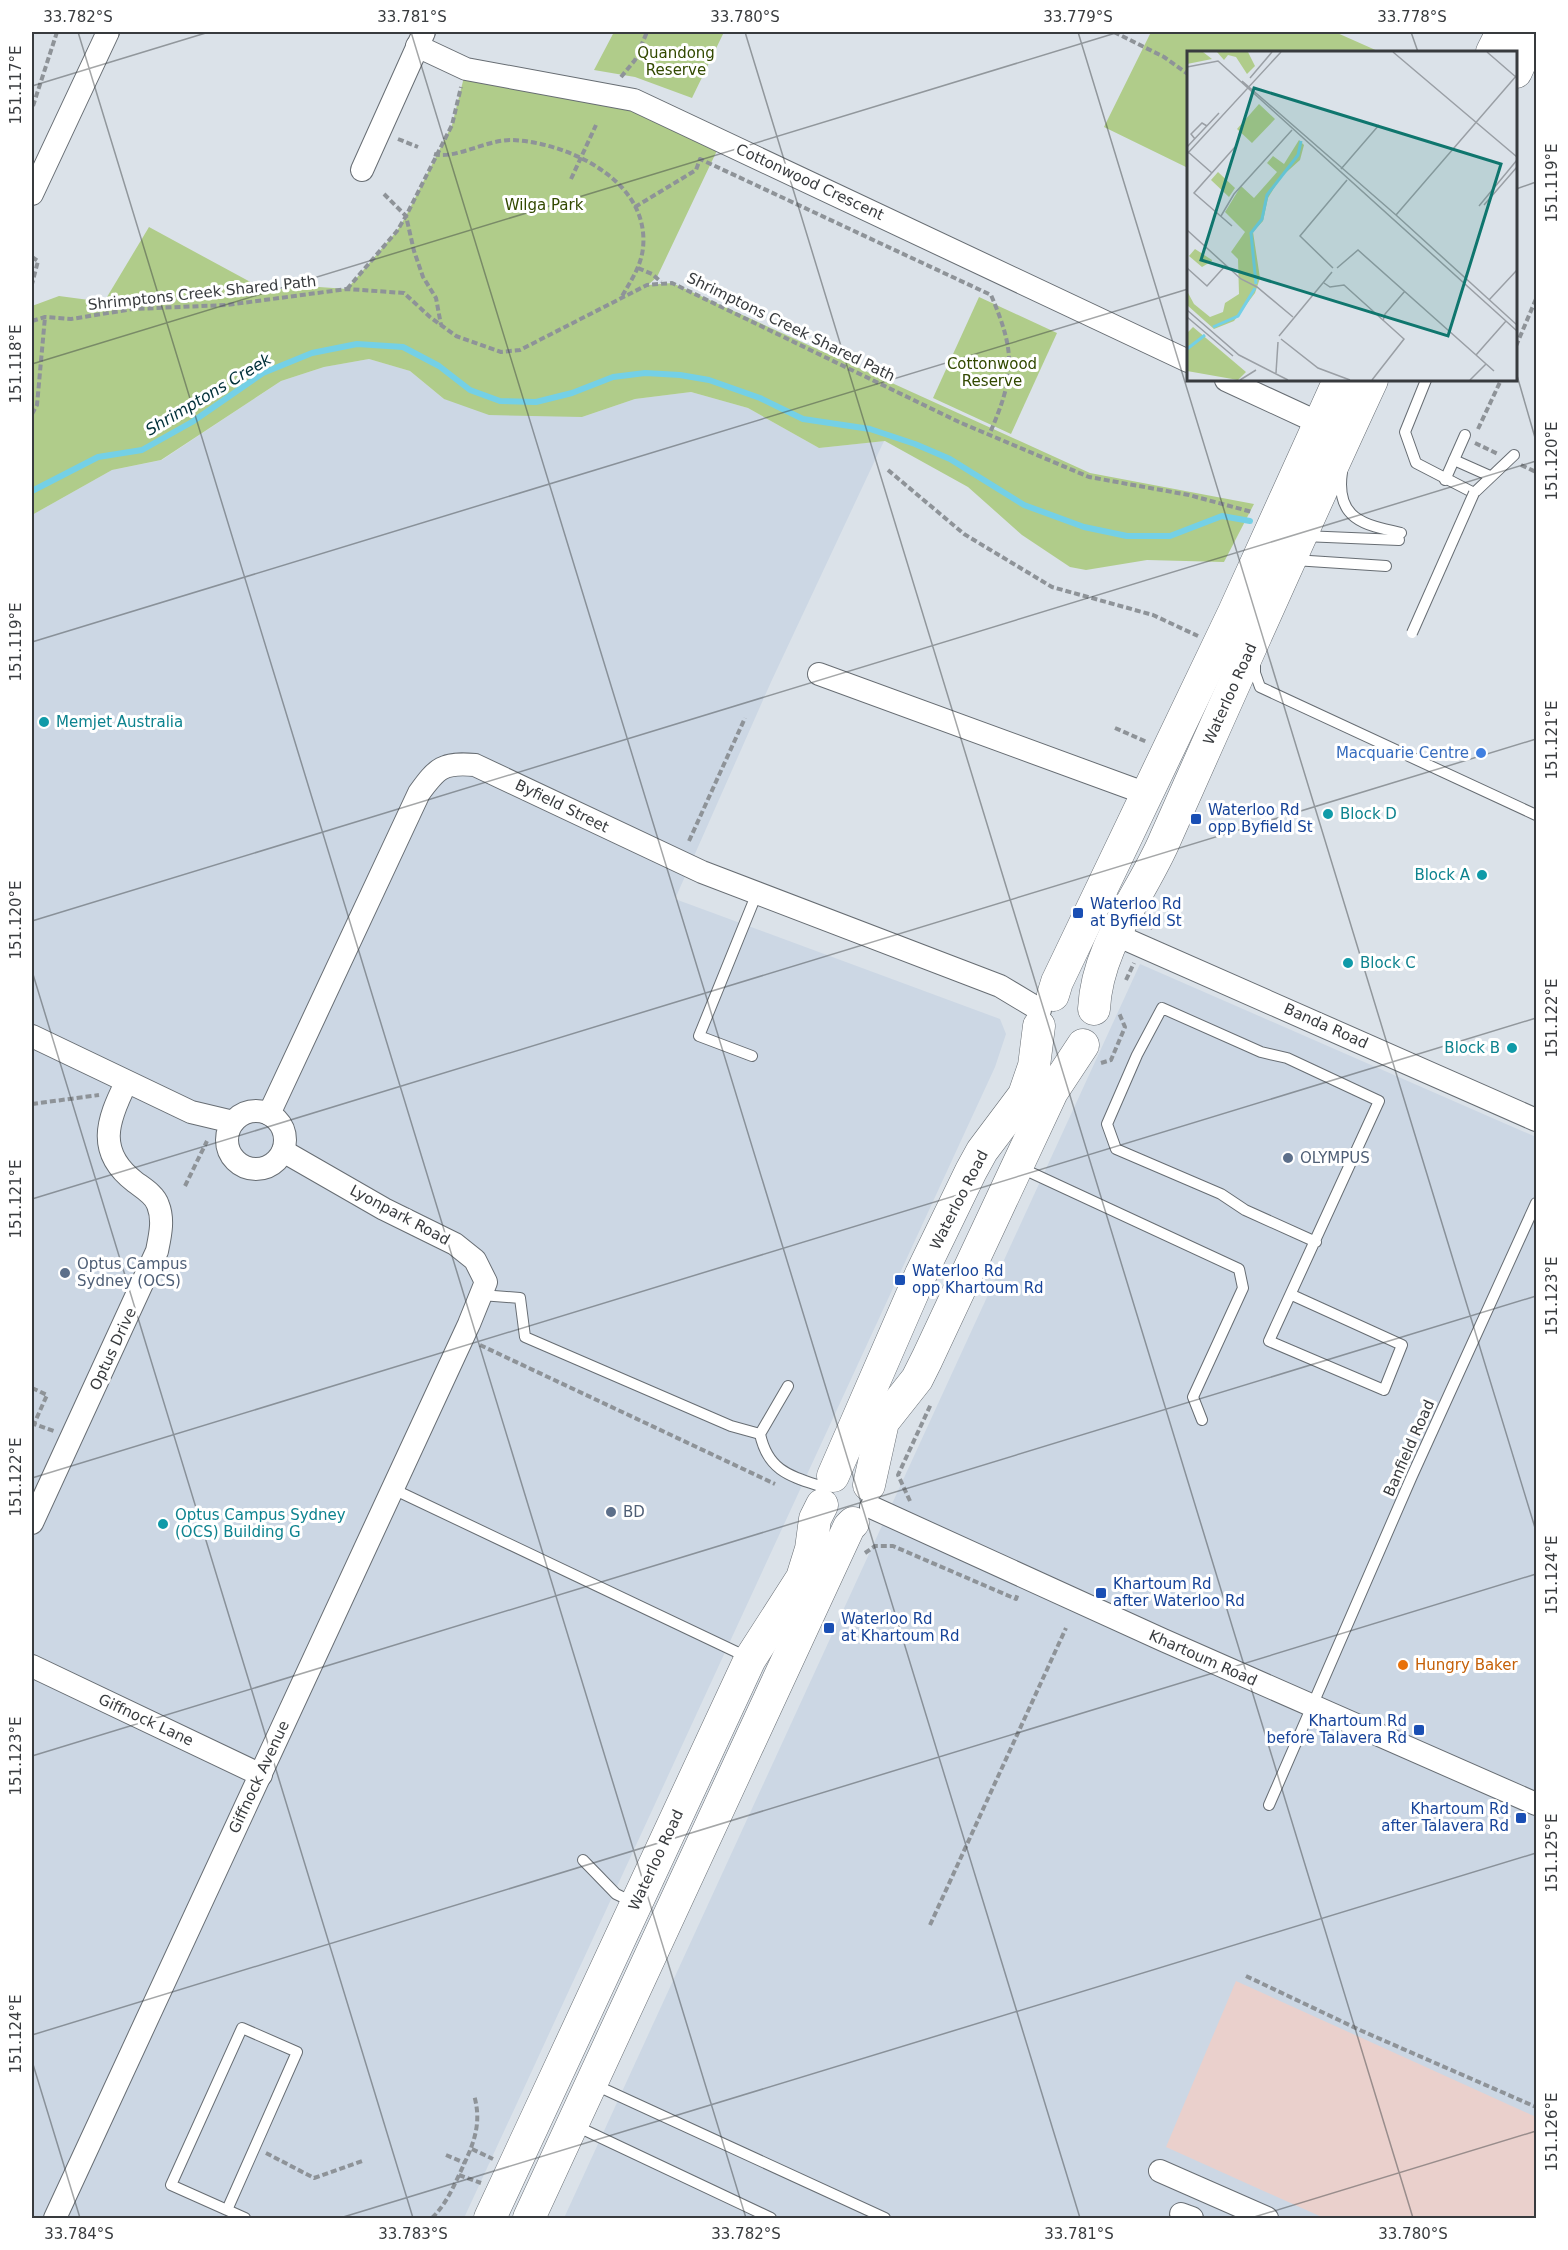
<svg xmlns="http://www.w3.org/2000/svg" width="1568" height="2250" font-family="'DejaVu Sans',sans-serif">
<rect width="100%" height="100%" fill="#dbe2e9"/>
<g fill="#ccd7e4">
<polygon points="369,359 410,371 444,399 582,417 635,399 691,392 748,408 819,448 884,441 771,682 675,899 1000,1019 1006,1034 995,1067 464,2218 32,2218 32,515 112,470 162,460 281,381 324,367"/>
<polygon points="1140,964 1536,1137 1536,2218 564,2218"/>
</g>
<polygon fill="#ead0cc" points="1236,1981 1536,2117 1536,2218 1324,2218 1166,2147"/>
<g fill="#b0cc8a">
<polygon points="614,32 724,32 692,98 635,77 594,70"/>
<polygon points="1151,32 1335,32 1380,52 1188,52 1188,168 1104,127"/>
<polygon points="466,69 634,100 722,140 657,277 648,285 672,283 1090,473 1254,504 1224,562 1147,560 1086,570 1070,567 1022,535 968,487 885,441 819,448 748,408 691,392 635,399 582,417 489,415 444,399 410,371 369,359 324,367 281,381 161,460 112,470 32,515 32,306 59,296 104,302 149,227 265,290 319,287 347,289 397,231 406,216 452,125"/>
<polygon points="979,297 1057,333 1011,434 933,398"/>
</g>
<g fill="none" stroke-linecap="round" stroke-linejoin="round">
<polyline stroke="#74d0e6" stroke-width="6" points="32,491 98,457 142,450 192,422 263,373 312,353 357,344 403,347 439,366 470,390 500,401 536,402 572,393 613,377 645,373 680,375 709,380 760,398 803,419 870,429 915,444 950,459 1024,505 1084,527 1127,536 1170,536 1222,516 1250,521"/>
<g stroke="#676d73" stroke-width="12">
<g id="lane">
<polyline points="1426,380 1405,432 1416,463 1474,493 1514,455"/>
<polyline points="1454,460 1490,476"/>
<path d="M1342,472C1335,519 1364,525 1401,533"/>
<polyline points="1445,480 1465,435"/>
<polyline points="1303,536 1399,540"/>
<polyline points="1294,560 1386,566"/>
<polyline points="1255,663 1255,673 1260,687 1536,815"/>
<polyline points="752,1056 699,1036 757,893"/>
<polyline points="1021,1168 1239,1269 1243,1288 1193,1397 1202,1420"/>
<polyline points="481,1295 520,1298 525,1337 731,1426 760,1434"/>
<polyline points="1292,1295 1402,1345 1384,1390 1269,1341 1379,1101 1287,1058 1261,1052 1162,1008 1137,1055 1107,1124 1116,1149 1221,1194 1245,1210 1316,1242"/>
<path d="M788,1386L760,1434C768,1471 790,1476 823,1487"/>
<polyline points="393,1489 747,1657"/>
<polyline points="1269,1805 1412,1476 1536,1203"/>
<polyline points="583,1860 616,1894 635,1903"/>
<polyline points="593,2084 885,2218"/>
<polyline points="576,2126 771,2218"/>
<polyline points="227,2210 297,2052 242,2028 171,2185 245,2218"/>
</g>
</g>
<g stroke="#676d73" stroke-width="24">
<g id="street">
<polyline points="417,46 466,69 634,100 1188,361"/>
<polyline points="362,170 424,32"/>
<polyline points="32,194 108,32"/>
<polyline points="1226,380 1319,423"/>
<polyline points="819,674 1147,794"/>
<polyline points="1114,934 1536,1120"/>
<polyline points="32,1036 191,1112 233,1122"/>
<circle cx="256" cy="1140" r="29"/>
<path d="M269,1114L419,793C437,768 443,762 475,765L702,872L1000,986L1040,1010"/>
<polyline points="871,1507 1163,1640 1536,1804"/>
<path d="M32,1523L157,1251C160,1236 164,1220 158,1205C155,1195 143,1188 135,1182C96,1152 107,1121 126,1083"/>
<polyline points="32,1666 261,1775"/>
<polyline points="1160,2171 1267,2218"/>
<polyline points="1181,2214 1192,2218"/>
<polyline points="55,2218 469,1324 486,1282 475,1260 455,1244 384,1209 283,1151"/>
</g>
</g>
<g stroke="#676d73" stroke-width="33">
<g id="secondary">
<polyline points="1492,52 1502,32"/>
<polyline points="1516,72 1534,32"/>
<polyline points="1053,995 1057,982 1234,612 1339,380"/>
<path d="M1094,1009C1097,947 1138,899 1163,844C1232,689 1301,533 1372,380"/>
<polyline points="833,1476 921,1274 971,1171 982,1151 1024,1095 1034,1066 1039,1026"/>
<polyline points="869,1485 883,1422 917,1379 927,1359 1052,1092 1083,1045"/>
<polyline points="490,2218 750,1659 802,1578 811,1549 815,1519 822,1505"/>
<polyline points="529,2218 849,1527 853,1523"/>
</g>
</g>
<g stroke="#8e9398" stroke-width="4" stroke-dasharray="6 3" stroke-linecap="butt">
<polyline points="1114,32 1164,57 1188,74"/>
<polyline points="621,77 635,60 647,32"/>
<polyline points="33,106 57,32"/>
<polyline points="398,139 418,147"/>
<path d="M434,154C455,160 487,139 513,140C569,143 650,181 643,248C641,267 630,282 621,298"/>
<polyline points="571,179 596,125"/>
<polyline points="384,194 406,216 414,251 423,277 436,298 441,325"/>
<path d="M635,207L696,170L700,159L991,295C1016,353 1015,376 989,435"/>
<polyline points="32,257 38,261 32,284"/>
<polyline points="638,268 652,274 661,282"/>
<polyline points="347,289 397,231 406,216 452,125 461,87"/>
<polyline points="32,321 45,317 71,319 133,309 227,305 347,289 404,293 430,317 456,336 501,352 520,350 647,285 672,283 959,422 1089,477 1189,495 1252,512"/>
<polyline points="1516,346 1536,299"/>
<polyline points="32,414 37,405 45,317"/>
<polyline points="1478,429 1501,380"/>
<polyline points="1475,443 1498,454"/>
<polyline points="1521,465 1536,472"/>
<polyline points="888,470 964,534 1052,587 1153,615 1198,636"/>
<polyline points="1115,728 1147,742"/>
<polyline points="689,841 745,718"/>
<polyline points="1150,929 1156,913"/>
<polyline points="1126,980 1134,963"/>
<polyline points="1101,1063 1111,1060 1125,1027 1119,1013"/>
<polyline points="32,1104 99,1095"/>
<polyline points="185,1186 207,1141"/>
<polyline points="480,1345 775,1484"/>
<polyline points="32,1388 47,1395 34,1424 54,1431"/>
<polyline points="910,1501 898,1475 931,1404"/>
<polyline points="865,1553 875,1546 893,1546 1016,1599 1018,1593"/>
<polyline points="930,1925 1066,1628"/>
<polyline points="1246,1976 1362,2031 1536,2107"/>
<polyline points="472,2149 493,2159"/>
<polyline points="266,2153 314,2178 362,2161"/>
<polyline points="446,2155 465,2163"/>
<polyline points="459,2175 481,2183"/>
<path d="M432,2218C445,2205 451,2192 459,2175C472,2147 483,2126 474,2095"/>
</g>
<use href="#lane" stroke="#fff" stroke-width="10"/>
<use href="#street" stroke="#fff" stroke-width="22"/>
<use href="#secondary" stroke="#fff" stroke-width="32"/>
<g stroke="#676d73" stroke-width="12" stroke-linecap="butt">
<polyline id="lane-bridge" points="1412,633 1474,493"/>
</g>
<use href="#lane-bridge" stroke="#fff" stroke-width="10"/>
</g>
<path fill="none" stroke="#383b3e" stroke-width="1.5" stroke-opacity="0.45" d="M78,32L746,2218M411,32L1080,2218M745,32L1413,2218M1078,32L1536,1531M1411,32L1418,52M32,86L209,32M1516,189L1536,182M32,364L1119,32M1516,372L1536,441M32,642L1188,289M32,921L1536,461M32,971L413,2218M32,1199L1536,739M32,1478L1536,1018M32,1756L1536,1296M32,2035L1536,1574M32,2061L80,2218M340,2218L1536,1853M1251,2218L1536,2131"/>
<g fill="#0f9aa8" stroke="#fff" stroke-width="2">
<circle cx="44" cy="722" r="6"/>
<circle cx="1328" cy="814" r="6"/>
<circle cx="1482" cy="875" r="6"/>
<circle cx="1348" cy="963" r="6"/>
<circle cx="1512" cy="1048" r="6"/>
<circle cx="163" cy="1524" r="6"/>
</g>
<circle fill="#3f7fe0" stroke="#fff" stroke-width="2" cx="1481" cy="753" r="6"/>
<g fill="#1a4fb4" stroke="#fff" stroke-width="2">
<rect x="1190" y="813" width="12" height="12" rx="3"/>
<rect x="1072" y="907" width="12" height="12" rx="3"/>
<rect x="894" y="1274" width="12" height="12" rx="3"/>
<rect x="1095" y="1587" width="12" height="12" rx="3"/>
<rect x="823" y="1622" width="12" height="12" rx="3"/>
<rect x="1413" y="1724" width="12" height="12" rx="3"/>
<rect x="1515" y="1812" width="12" height="12" rx="3"/>
</g>
<g fill="#5c6f8a" stroke="#fff" stroke-width="2">
<circle cx="1288" cy="1158" r="6"/>
<circle cx="65" cy="1273" r="6"/>
<circle cx="611" cy="1512" r="6"/>
</g>
<circle fill="#e8710a" stroke="#fff" stroke-width="2" cx="1403" cy="1665" r="6"/>
<g text-anchor="middle" stroke-width="6" stroke-linejoin="round" paint-order="stroke">
<g font-size="15" fill="#324900" stroke="#fff">
<text x="676" y="58">Quandong<tspan x="676" dy="17">Reserve</tspan></text>
<text x="544" y="210">Wilga Park</text>
<text x="992" y="369">Cottonwood<tspan x="992" dy="17">Reserve</tspan></text>
</g>
<g font-size="15" fill="#383b3e" stroke="#fff">
<text transform="translate(810 182) rotate(25)" y="5">Cottonwood Crescent</text>
<text transform="translate(202 293) rotate(-6)" y="5">Shrimptons Creek Shared Path</text>
<text transform="translate(791 327) rotate(26)" y="5">Shrimptons Creek Shared Path</text>
<text transform="translate(1230 694) rotate(-66)" y="5">Waterloo Road</text>
<text transform="translate(562 806) rotate(26)" y="5">Byfield Street</text>
<text transform="translate(1326 1026) rotate(24)" y="5">Banda Road</text>
<text transform="translate(959 1200) rotate(-63)" y="5">Waterloo Road</text>
<text transform="translate(400 1215) rotate(28)" y="5">Lyonpark Road</text>
<text transform="translate(113 1349) rotate(-65)" y="5">Optus Drive</text>
<text transform="translate(1409 1448) rotate(-66)" y="5">Banfield Road</text>
<text transform="translate(1203 1658) rotate(24)" y="5">Khartoum Road</text>
<text transform="translate(146 1720) rotate(25)" y="5">Giffnock Lane</text>
<text transform="translate(259 1777) rotate(-65)" y="5">Giffnock Avenue</text>
<text transform="translate(656 1860) rotate(-65)" y="5">Waterloo Road</text>
</g>
<g font-size="15" fill="#0d838f" stroke="#fff" text-anchor="start">
<text x="56" y="727">Memjet Australia</text>
<text x="1340" y="819">Block D</text>
<text x="1470" y="880" text-anchor="end">Block A</text>
<text x="1360" y="968">Block C</text>
<text x="1500" y="1053" text-anchor="end">Block B</text>
<text x="175" y="1520">Optus Campus Sydney<tspan x="175" dy="17">(OCS) Building G</tspan></text>
</g>
<g font-size="15" fill="#366cbe" stroke="#fff" text-anchor="end">
<text x="1469" y="758">Macquarie Centre</text>
</g>
<g font-size="15" fill="#164399" stroke="#fff" text-anchor="start">
<text x="1208" y="815">Waterloo Rd<tspan x="1208" dy="17">opp Byfield St</tspan></text>
<text x="1090" y="909">Waterloo Rd<tspan x="1090" dy="17">at Byfield St</tspan></text>
<text x="912" y="1276">Waterloo Rd<tspan x="912" dy="17">opp Khartoum Rd</tspan></text>
<text x="1113" y="1589">Khartoum Rd<tspan x="1113" dy="17">after Waterloo Rd</tspan></text>
<text x="841" y="1624">Waterloo Rd<tspan x="841" dy="17">at Khartoum Rd</tspan></text>
<text x="1407" y="1726" text-anchor="end">Khartoum Rd<tspan x="1407" dy="17">before Talavera Rd</tspan></text>
<text x="1509" y="1814" text-anchor="end">Khartoum Rd<tspan x="1509" dy="17">after Talavera Rd</tspan></text>
</g>
<g font-size="15" fill="#4e5e75" stroke="#fff" text-anchor="start">
<text x="1300" y="1163">OLYMPUS</text>
<text x="77" y="1269">Optus Campus<tspan x="77" dy="17">Sydney (OCS)</tspan></text>
<text x="623" y="1517">BD</text>
</g>
<g font-size="15" fill="#c56008" stroke="#fff" text-anchor="start">
<text x="1415" y="1670">Hungry Baker</text>
</g>
<g font-size="16" font-style="italic" fill="#013039" stroke="#fff">
<text transform="translate(208 394) rotate(-31)" y="6">Shrimptons Creek</text>
</g>
</g>
<g transform="translate(1187 51)">
<rect width="330" height="330" fill="#dbe2e9"/>
<path d="M0,1H16L25,8L0,13ZM30,1H61L68,15L60,23L49,6L41,4L37,9ZM72,53L88,68L65,92L50,78ZM112,89L117,94L113,109L93,127L81,147L76,170L66,181L73,227L68,242L47,270L27,278L0,254V240L7,253L23,266L36,261L38,252L52,243L51,208L44,201L58,181L38,161L54,135L67,147L90,121L80,112L86,105L97,113ZM31,121L48,137L42,146L24,129ZM8,198L25,209V210L15,216L2,205ZM6,276L59,321L51,329L0,320V282Z" fill="#b0cc8a"/>
<path fill="none" stroke="#74d0e6" stroke-width="3" d="M69,233L64,182L75,168L80,144L111,104L114,90M26,276L51,265L68,237M0,298L18,284"/>
<path fill="none" stroke="#9a9fa5" stroke-width="1.5" d="M206,1L330,106M300,1L330,27M0,16L31,10L330,280M63,27L85,1M55,30L209,164M8,88L4,83L15,72L20,75M0,96L32,62M0,100L25,122M0,103L94,1M154,118L192,74M297,154L330,116M292,155L330,109M209,164L330,24M209,164L330,274M34,165L47,143L105,79M45,175L7,142L48,96M0,179L54,228L70,236L106,266M0,217L20,235L39,214M146,217L113,185L160,129M150,217L171,199L307,320M137,232L143,236L157,234L217,288L185,329M302,249L330,219M0,259L52,304L101,329M0,266L46,305M196,270L198,263L218,240M92,285L145,221M94,288L131,317L163,329M289,304L319,270M89,322L91,291M53,329L69,319M283,329L299,313"/>
<path fill="#0f766e" fill-opacity="0.15" stroke="#0f766e" stroke-width="3" d="M67,37L314,113L261,285L14,209Z"/>
<rect width="330" height="330" fill="none" stroke="#383b3e" stroke-width="3"/>
</g>
<rect width="1568" height="2250" fill="none" stroke="#ffffff" stroke-width="66"/>
<rect x="33" y="33" width="1502" height="2184" fill="none" stroke="#383b3e" stroke-width="2"/>
<g font-size="15" text-anchor="middle" fill="#383b3e">
<text x="78" y="22">33.782°S</text>
<text x="412" y="22">33.781°S</text>
<text x="745" y="22">33.780°S</text>
<text x="1078" y="22">33.779°S</text>
<text x="1412" y="22">33.778°S</text>
<text transform="translate(16 85) rotate(-90)" y="5">151.117°E</text>
<text transform="translate(1552 183) rotate(-90)" y="5">151.119°E</text>
<text transform="translate(16 364) rotate(-90)" y="5">151.118°E</text>
<text transform="translate(1552 461) rotate(-90)" y="5">151.120°E</text>
<text transform="translate(16 642) rotate(-90)" y="5">151.119°E</text>
<text transform="translate(1552 740) rotate(-90)" y="5">151.121°E</text>
<text transform="translate(16 920) rotate(-90)" y="5">151.120°E</text>
<text transform="translate(1552 1018) rotate(-90)" y="5">151.122°E</text>
<text transform="translate(16 1199) rotate(-90)" y="5">151.121°E</text>
<text transform="translate(1552 1296) rotate(-90)" y="5">151.123°E</text>
<text transform="translate(16 1477) rotate(-90)" y="5">151.122°E</text>
<text transform="translate(1552 1575) rotate(-90)" y="5">151.124°E</text>
<text transform="translate(16 1756) rotate(-90)" y="5">151.123°E</text>
<text transform="translate(1552 1853) rotate(-90)" y="5">151.125°E</text>
<text transform="translate(16 2034) rotate(-90)" y="5">151.124°E</text>
<text transform="translate(1552 2132) rotate(-90)" y="5">151.126°E</text>
<text x="79" y="2239">33.784°S</text>
<text x="413" y="2239">33.783°S</text>
<text x="746" y="2239">33.782°S</text>
<text x="1079" y="2239">33.781°S</text>
<text x="1413" y="2239">33.780°S</text>
</g>
</svg>
